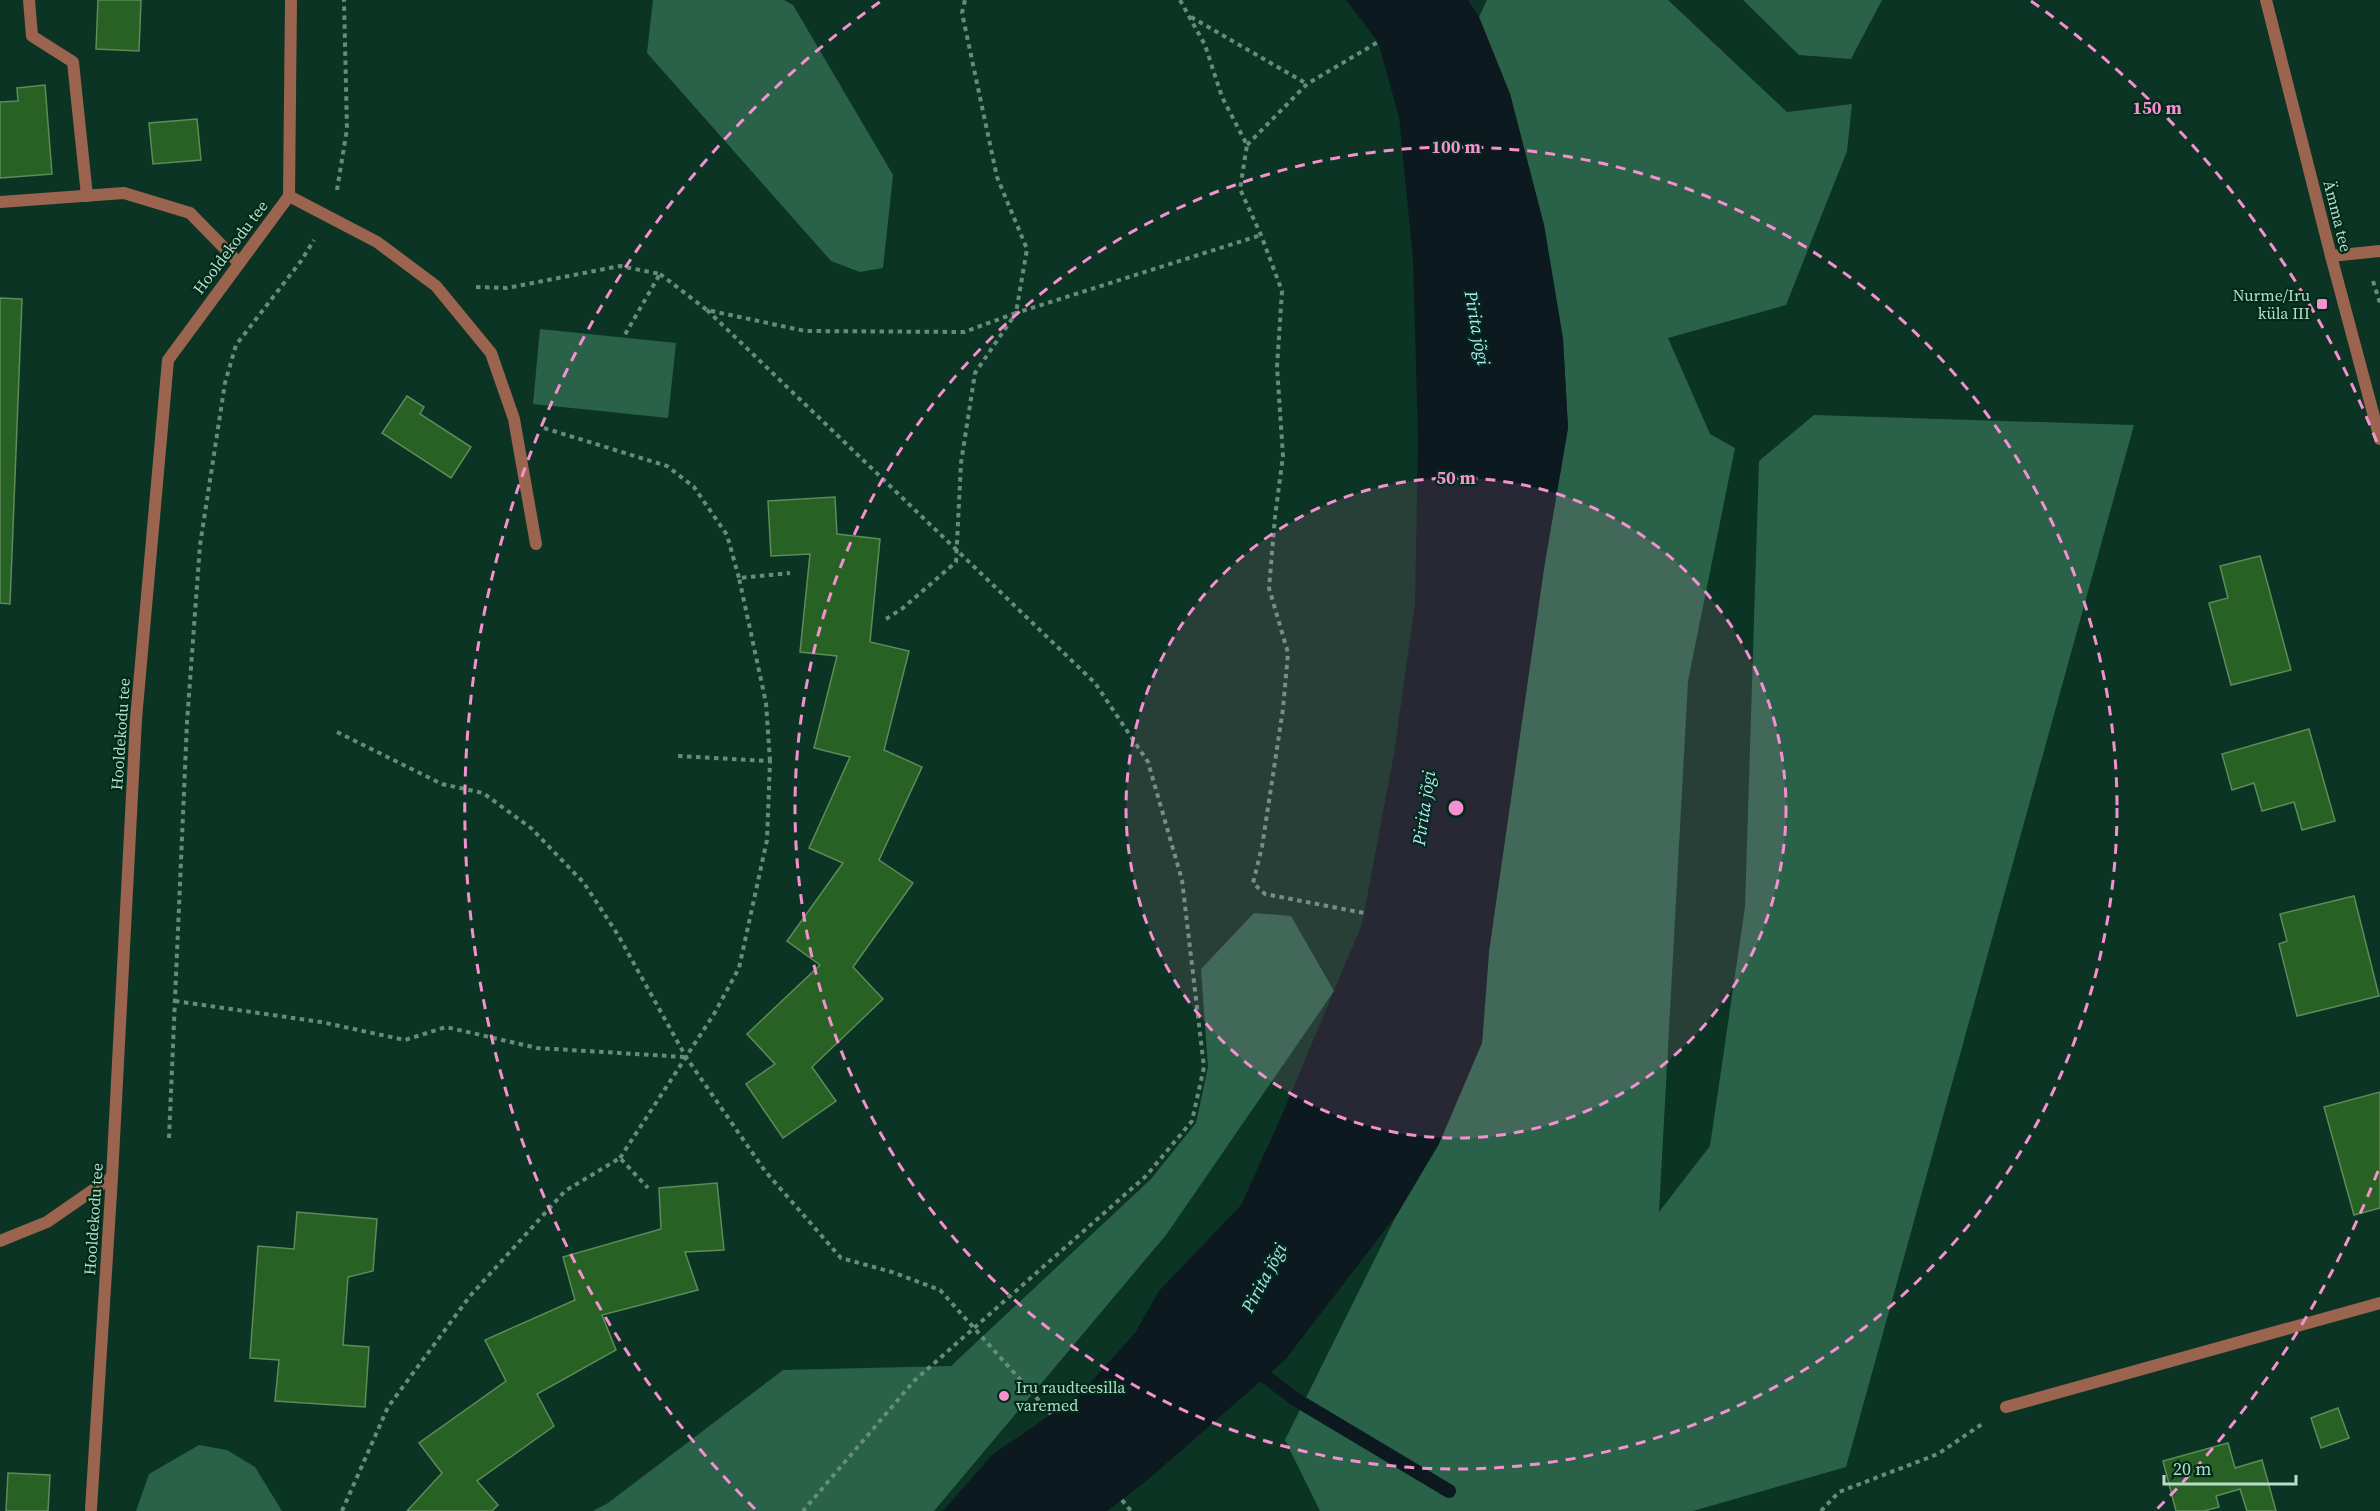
<svg xmlns="http://www.w3.org/2000/svg" width="2380" height="1511" font-family="'Source Serif 4',serif">
<rect width="100%" height="100%" fill="#0c3424"/>
<g fill="#2a6249">
<polygon points="653,0 784,0 793,5 893,175 883,268 860,272 831,261 647,53"/>
<polygon points="1487,0 1668,0 1787,112 1852,104 1847,151 1786,305 1668,338 1710,434 1735,448 1688,681 1659,1212 1710,1146 1745,907 1759,461 1814,415 2134,425 1846,1467 1693,1511 1320,1511 1285,1440 1482,1043 1489,951 1544,568 1568,428 1563,339 1544,225 1510,94 1479,17"/>
<polygon points="1743,0 1882,0 1851,59 1799,55"/>
<polygon points="540,329 676,343 668,418 533,404"/>
<polygon points="1254,913 1291,916 1334,991 1166,1235 934,1511 593,1511 608,1503 783,1370 951,1366 1151,1179 1196,1123 1208,1067 1201,969"/>
<polygon points="199,1445 227,1450 255,1467 282,1511 136,1511 149,1474"/>
</g>
<polygon fill="#0c1a1f" points="1346,0 1468,0 1479,17 1510,94 1544,225 1563,339 1568,428 1544,568 1489,951 1482,1043 1439,1144 1398,1213 1285,1360 1144,1483 1107,1511 943,1511 992,1455 1079,1395 1135,1333 1159,1291 1241,1205 1281,1117 1362,924 1394,753 1415,604 1418,439 1413,259 1399,117 1378,42"/>
<g fill="none" stroke-linecap="round" stroke-linejoin="round">
<polyline stroke="#0c1a1f" stroke-width="14" points="1253,1367 1295,1399 1449,1491"/>
</g>
<g fill="#276124" stroke="#5d8b59" stroke-width="1.5">
<polygon points="98,0 141,0 139,51 96,49"/>
<polygon points="45,85 52,174 0,178 0,102 18,101 17,88"/>
<polygon points="197,119 201,160 153,164 149,123"/>
<polygon points="0,298 22,299 10,604 0,603"/>
<polygon points="407,396 424,407 420,414 471,447 451,478 382,433"/>
<polygon points="835,497 837,534 880,539 870,642 909,651 884,750 922,767 879,860 913,883 853,967 883,999 812,1067 836,1101 783,1138 746,1084 775,1064 747,1034 820,965 787,941 843,863 809,848 850,757 814,748 837,656 800,652 810,554 771,556 768,501"/>
<polygon points="2260,556 2291,670 2231,685 2209,603 2228,598 2220,566"/>
<polygon points="2309,729 2335,821 2302,830 2294,802 2262,811 2254,783 2232,790 2222,754"/>
<polygon points="2354,896 2379,996 2297,1016 2279,944 2287,941 2280,914"/>
<polygon points="2380,1092 2380,1208 2354,1215 2324,1107"/>
<polygon points="717,1183 724,1250 685,1252 698,1290 602,1315 616,1350 537,1394 554,1426 477,1481 498,1505 492,1511 407,1511 442,1473 419,1443 506,1381 485,1340 575,1300 563,1257 661,1229 659,1188"/>
<polygon points="297,1212 377,1219 373,1271 348,1277 343,1345 369,1347 365,1407 275,1401 279,1360 250,1358 258,1246 294,1249"/>
<polygon points="2338,1408 2349,1438 2321,1448 2311,1418"/>
<polygon points="2228,1443 2235,1468 2262,1460 2276,1511 2247,1511 2240,1489 2216,1496 2219,1507 2204,1511 2176,1511 2163,1461"/>
<polygon points="8,1473 50,1475 48,1511 6,1511"/>
</g>
<g fill="none" stroke-linecap="round" stroke-linejoin="round">
<g stroke="#678c7b" stroke-width="4" stroke-dasharray="4.5 4.5" stroke-linecap="butt">
<polyline points="1180,0 1205,45 1222,97 1247,145 1240,189 1261,235 1282,291 1277,367 1283,456 1275,517 1269,588 1288,653 1283,709 1262,847 1253,883 1265,894 1364,913"/>
<polyline points="1191,17 1307,84"/>
<polyline points="1247,145 1307,84 1378,42"/>
<polyline points="337,190 347,129 344,0"/>
<polyline points="660,274 707,310 805,331 964,332 1016,313 1027,249 997,177 962,13 965,0"/>
<polyline points="2373,281 2380,303"/>
<polyline points="476,287 507,288 620,266 660,274 623,338"/>
<polyline points="707,310 1095,683 1148,762 1182,880 1204,1067 1192,1121 1146,1176 914,1381 803,1511"/>
<polyline points="544,428 667,466 694,487 727,535 739,578"/>
<polyline points="886,619 903,608 956,562 961,463 975,373 1016,313 1261,235"/>
<polyline points="337,732 442,784 483,793 531,828 584,883 618,935 686,1057 765,1171 841,1258 892,1272 940,1290 1051,1414"/>
<polyline points="770,761 766,703 739,578 790,573"/>
<polyline points="175,1001 321,1022 405,1040 446,1027 537,1048 685,1057"/>
<polyline points="169,1138 187,722 200,545 225,383 236,345 301,261 314,240"/>
<polyline points="620,1158 714,1014 739,968 767,840 770,761 676,756"/>
<polyline points="1122,1500 1131,1511"/>
<polyline points="342,1511 388,1407 470,1296 565,1191 620,1158 648,1188"/>
<polyline points="1821,1511 1839,1492 1938,1454 1982,1424"/>
</g>
<g stroke="#9a644f" stroke-width="12">
<polyline points="29,0 32,36 73,62 87,196"/>
<polyline points="289,196 377,242 436,286 491,353 514,419 536,544"/>
<polyline points="0,202 124,193 190,213 239,263"/>
<polyline points="0,1241 47,1222 112,1177"/>
<polyline points="2006,1407 2380,1303"/>
</g>
<g stroke="#9a644f" stroke-width="12">
<polyline points="2266,0 2331,256 2380,439"/>
<polyline points="2331,256 2380,251"/>
<polyline points="91,1509 112,1177 136,719 168,360 289,196 291,0"/>
</g>
</g>
<circle cx="1456" cy="808" r="330" fill="#f690d0" fill-opacity=".12"/>
<g fill="none" stroke="#f690d0" stroke-width="3" stroke-dasharray="10 8">
<circle cx="1456" cy="808" r="330"/>
<circle cx="1456" cy="808" r="661"/>
<path d="M2378 1171A991 991 0 0 1 2157 1509M755 1509A991 991 0 0 1 881 1M2031 1A991 991 0 0 1 2378 445"/>
</g>
<g fill="#f690d0" stroke="#012a1a" stroke-width="2">
<rect x="2316" y="298" width="12" height="12" rx="3"/>
<circle cx="1004" cy="1396" r="6"/>
</g>
<g text-anchor="middle" stroke-width="4.5" stroke-linejoin="round" paint-order="stroke">
<g font-size="16" fill="#b9dcc9" stroke="#012a1a">
<text transform="translate(2338 216) rotate(76)" y="6">Ämma tee</text>
<text transform="translate(230 247) rotate(-53)" y="6">Hooldekodu tee</text>
<text transform="translate(120 734) rotate(-86)" y="6">Hooldekodu tee</text>
<text transform="translate(93 1219) rotate(-86)" y="6">Hooldekodu tee</text>
</g>
<g font-size="16" fill="#b9dcc9" stroke="#012a1a" text-anchor="end">
<text x="2310" y="301">Nurme/Iru<tspan x="2310" dy="18">küla III</tspan></text>
<text x="1016" y="1393" text-anchor="start">Iru raudteesilla<tspan x="1016" dy="18">varemed</tspan></text>
</g>
<g font-size="18" font-style="italic" fill="#b2e3f6" stroke="#012a1a">
<text transform="translate(1477 328) rotate(80)" y="6">Pirita jõgi</text>
<text transform="translate(1424 808) rotate(-82)" y="6">Pirita jõgi</text>
<text transform="translate(1264 1278) rotate(-62)" y="6">Pirita jõgi</text>
</g>
</g>
<circle cx="1456" cy="808" r="9" fill="#f690d0" stroke="#012a1a" stroke-width="3"/>
<g font-size="18" text-anchor="middle" font-weight="bold" fill="#f690d0" stroke="#012a1a" stroke-width="4.5" stroke-linejoin="round" paint-order="stroke">
<text x="2157" y="114">150 m</text>
<text x="1456" y="153">100 m</text>
<text x="1456" y="484">50 m</text>
</g>
<path d="M2164 1475v9h132v-9" fill="none" stroke="#b9dcc9" stroke-width="3"/>
<text x="2173" y="1475" font-size="18" fill="#b9dcc9" stroke="#012a1a" stroke-width="4.5" paint-order="stroke">20 m</text>
</svg>
